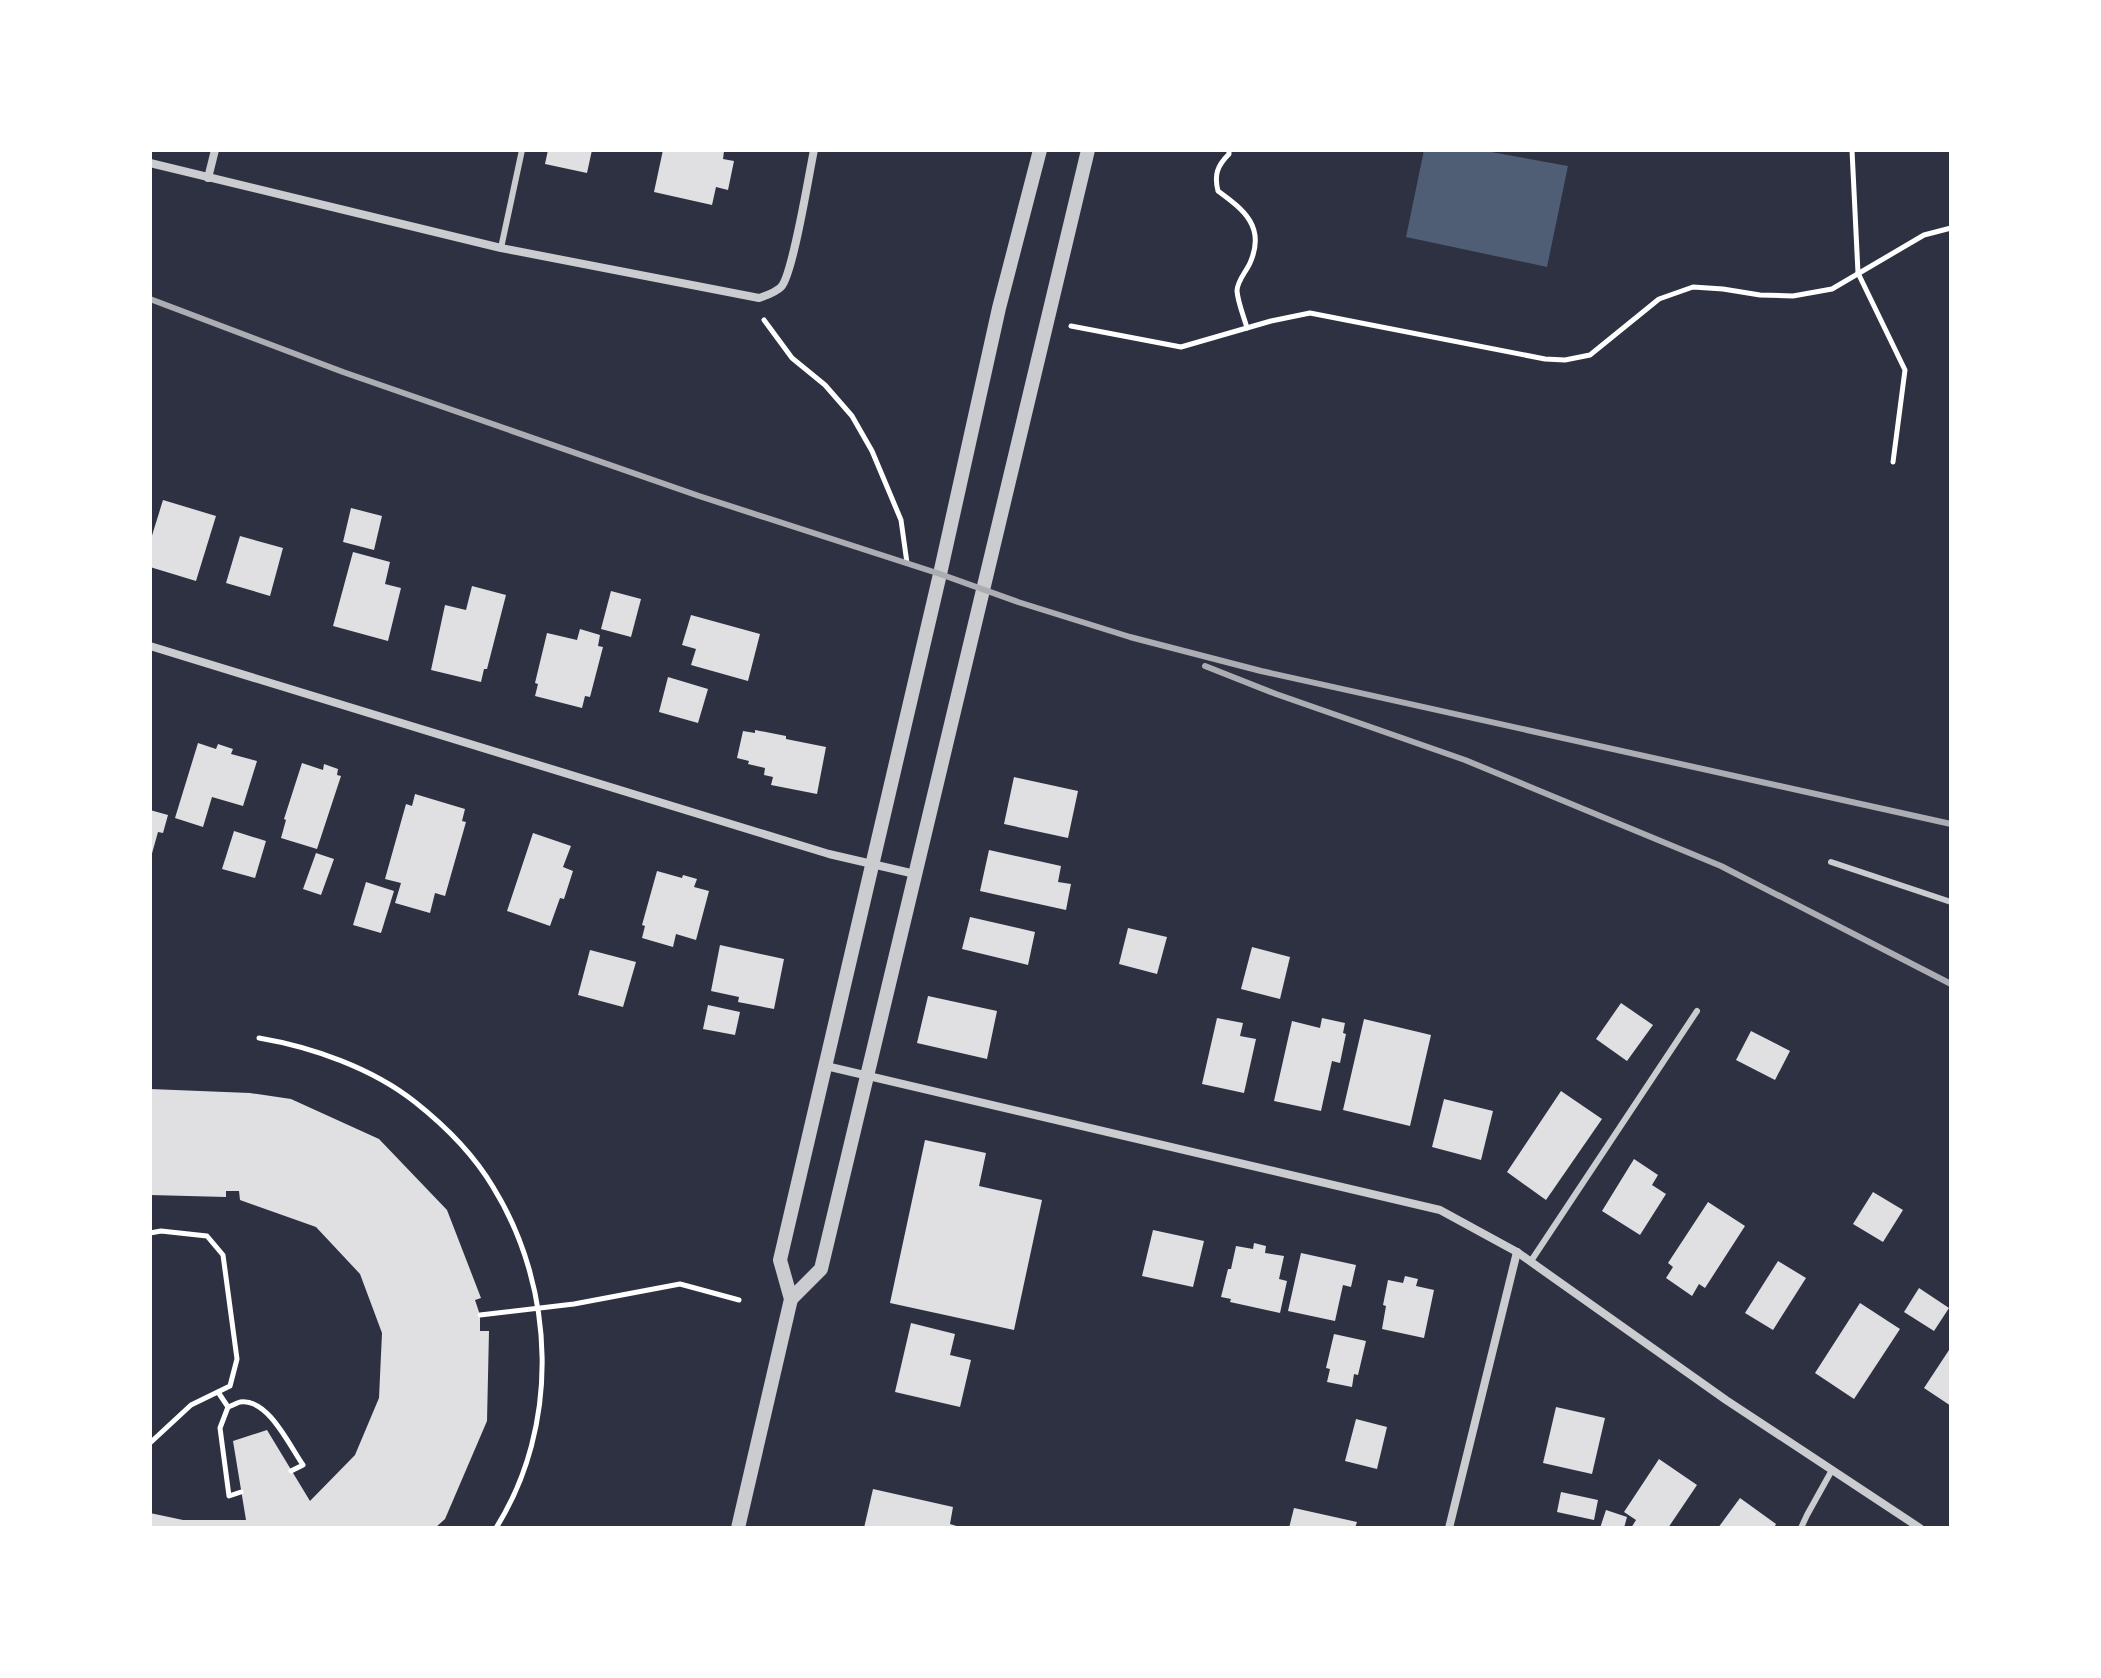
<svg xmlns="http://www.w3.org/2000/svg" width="2101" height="1678" font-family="'Roboto Condensed',sans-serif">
<rect width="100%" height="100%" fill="#2d3142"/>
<polygon fill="#4f5d75" points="1424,150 1480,150 1568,166 1547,267 1406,237"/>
<g fill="#e0e0e3">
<polygon points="548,150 592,150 587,173 545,164"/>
<polygon points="663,150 724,151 723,159 734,161 728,190 716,187 712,205 654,192"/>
<polygon points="163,500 216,516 196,581 150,567 150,542"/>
<polygon points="351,508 382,516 374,550 343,542"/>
<polygon points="240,536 283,548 270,596 226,583"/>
<polygon points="353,552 390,562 385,584 401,588 388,641 333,626"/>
<polygon points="472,586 506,595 487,669 484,669 481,682 431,670 445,605 466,610"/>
<polygon points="611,591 641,599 631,637 601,629"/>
<polygon points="691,615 760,634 748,681 691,665 696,649 682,645"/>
<polygon points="580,629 600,635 598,646 603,647 590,697 585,696 582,708 535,696 538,684 535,683 547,633 577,640"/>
<polygon points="668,677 708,689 698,723 659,712"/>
<polygon points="755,730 786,736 786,739 826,747 817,794 771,785 773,777 764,775 765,768 748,764 749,761 737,758 743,731 755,733"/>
<polygon points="198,743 216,749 218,744 233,749 231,754 257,761 243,806 212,797 203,827 175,818"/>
<polygon points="302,763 323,770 324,764 338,769 337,775 341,776 317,849 281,838 286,820 284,819"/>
<polygon points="1014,777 1078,791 1068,838 1004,824"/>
<polygon points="415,794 465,809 462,821 466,822 445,896 435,893 430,913 395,903 401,883 385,879 406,804 412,806"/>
<polygon points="150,810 168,815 163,833 158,832 151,857"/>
<polygon points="234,831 266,841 255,878 222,869"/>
<polygon points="533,833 571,846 563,867 573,871 564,899 560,898 550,926 507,911"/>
<polygon points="989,850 1061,866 1058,882 1071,884 1066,910 980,891"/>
<polygon points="316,853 334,859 321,895 303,889"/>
<polygon points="657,871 682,878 683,875 697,879 694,887 709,891 696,940 676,934 673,947 642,938 645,926 642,925"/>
<polygon points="366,882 394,891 381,933 353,925"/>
<polygon points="970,917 1035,932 1028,965 962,949"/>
<polygon points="1128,928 1167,937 1157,974 1119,964"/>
<polygon points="720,945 784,959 774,1009 738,1002 739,997 711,991"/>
<polygon points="1252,947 1290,957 1280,999 1241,989"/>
<polygon points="590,950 636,962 623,1007 578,995"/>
<polygon points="928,996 997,1011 987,1059 917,1043"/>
<polygon points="1621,1003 1653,1025 1627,1061 1596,1039"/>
<polygon points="708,1005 740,1012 735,1035 703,1029"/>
<polygon points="1217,1018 1243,1023 1240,1036 1256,1039 1244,1093 1202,1084"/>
<polygon points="1322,1018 1345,1023 1343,1033 1346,1034 1340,1063 1332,1061 1321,1111 1274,1101 1292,1021 1320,1028"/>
<polygon points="1364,1019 1431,1035 1410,1126 1343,1110"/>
<polygon points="1751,1031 1790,1051 1775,1080 1736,1060"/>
<polygon points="150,1089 250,1093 291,1099 379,1139 447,1210 481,1298 475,1300 480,1315 480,1331 489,1331 487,1421 445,1519 435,1528 150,1528 150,1513 183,1520 246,1520 233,1441 267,1430 310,1501 355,1455 379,1398 382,1333 360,1274 316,1227 240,1200 239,1191 226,1191 226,1197 150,1195"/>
<polygon points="1561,1091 1602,1119 1546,1200 1507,1172"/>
<polygon points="1444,1099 1493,1111 1481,1160 1432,1147"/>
<polygon points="925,1140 986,1153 979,1186 1042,1200 1014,1330 890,1303"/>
<polygon points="1634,1159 1658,1175 1652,1185 1666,1194 1640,1235 1602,1211"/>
<polygon points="1873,1192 1903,1210 1883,1242 1853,1224"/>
<polygon points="1708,1202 1745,1226 1705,1288 1699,1284 1692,1296 1666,1278 1673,1267 1668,1263"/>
<polygon points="1153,1230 1204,1241 1193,1287 1142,1276"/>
<polygon points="1254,1243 1266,1246 1265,1253 1284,1256 1279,1279 1287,1281 1280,1313 1230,1302 1231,1299 1221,1297 1228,1269 1231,1269 1236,1246 1253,1249"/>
<polygon points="1301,1253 1356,1265 1351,1287 1343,1285 1335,1321 1288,1311"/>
<polygon points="1778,1261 1806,1278 1773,1330 1745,1313"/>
<polygon points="1405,1276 1418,1279 1416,1286 1434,1290 1424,1338 1382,1329 1386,1306 1383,1305 1388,1280 1403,1283"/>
<polygon points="1919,1288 1949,1308 1934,1331 1904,1312"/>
<polygon points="1860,1303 1900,1329 1854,1399 1815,1373"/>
<polygon points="911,1323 955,1334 950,1355 971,1360 960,1407 895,1392"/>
<polygon points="1334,1334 1366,1341 1358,1375 1354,1374 1352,1387 1327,1382 1330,1369 1326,1368"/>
<polygon points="1951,1347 1951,1406 1924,1388"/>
<polygon points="1556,1407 1605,1418 1592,1474 1543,1463"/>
<polygon points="1356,1419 1387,1427 1377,1469 1345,1461"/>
<polygon points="1659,1459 1697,1485 1668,1528 1631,1528 1636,1520 1624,1512"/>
<polygon points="873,1489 953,1507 950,1524 963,1528 864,1528"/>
<polygon points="1561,1492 1598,1500 1594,1520 1557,1512"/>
<polygon points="1740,1498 1776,1524 1774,1528 1718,1528"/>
<polygon points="1294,1508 1357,1522 1355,1528 1289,1528"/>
<polygon points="1606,1510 1627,1517 1624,1528 1600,1528"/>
</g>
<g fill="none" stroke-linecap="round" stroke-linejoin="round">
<g stroke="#fff" stroke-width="5">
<path d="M1229,150V154C1217,166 1214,175 1218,191C1244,210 1266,227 1250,263C1246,272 1237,281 1237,291C1238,303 1244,317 1247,328"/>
<polyline points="1852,150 1858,273 1905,370 1893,462"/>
<polyline points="764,320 792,358 825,385 852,416 872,451 901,520 907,563"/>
<polyline points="1071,326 1181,347 1271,321 1310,313 1545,359 1565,360 1590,355 1659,299 1693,287 1723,289 1760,295 1793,296 1832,289 1924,235 1951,228"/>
<path d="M259,1038C312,1047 372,1068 415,1102C444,1125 474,1155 493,1187C556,1289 560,1426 496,1528"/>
<polyline points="150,1233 161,1231 207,1236 223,1255 237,1359 230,1386 191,1405 150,1443"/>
<polyline points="480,1315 574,1304 680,1284 739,1300"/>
<polyline points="218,1392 228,1407"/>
<path d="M241,1492L229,1496L220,1428L228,1407C229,1407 239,1402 240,1402C268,1398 289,1445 303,1465L291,1471"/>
</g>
<g stroke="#caccd0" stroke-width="6">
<polyline points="501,248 522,150"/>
<polyline points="1831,862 1951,902"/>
<polyline points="1531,1261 1697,1011"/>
<polyline points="1801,1528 1807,1515 1832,1470"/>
</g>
<g stroke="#caccd0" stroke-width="8">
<path d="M150,163L501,248L759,298C767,295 775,293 781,287C793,275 809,173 814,150"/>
<polyline points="208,178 215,150"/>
<polyline points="150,646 829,854 915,874"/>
<polyline points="826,1066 1440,1210 1517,1252 1726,1400 1920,1528"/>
<polyline points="1449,1528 1517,1252"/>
</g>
<g stroke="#caccd0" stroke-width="14">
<polyline points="791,1299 821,1269 1088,150"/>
<polyline points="738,1528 791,1299 780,1260 940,574 999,308 1040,150"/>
</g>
<g stroke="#abadb3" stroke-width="6">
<polyline points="150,299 343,372 699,496 940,574 1018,602 1130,637 1261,671 1951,824"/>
<polyline points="1205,666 1276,694 1465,760 1721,866 1951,984"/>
</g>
</g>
<rect width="2101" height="1678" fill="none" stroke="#ffffff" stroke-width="304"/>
</svg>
